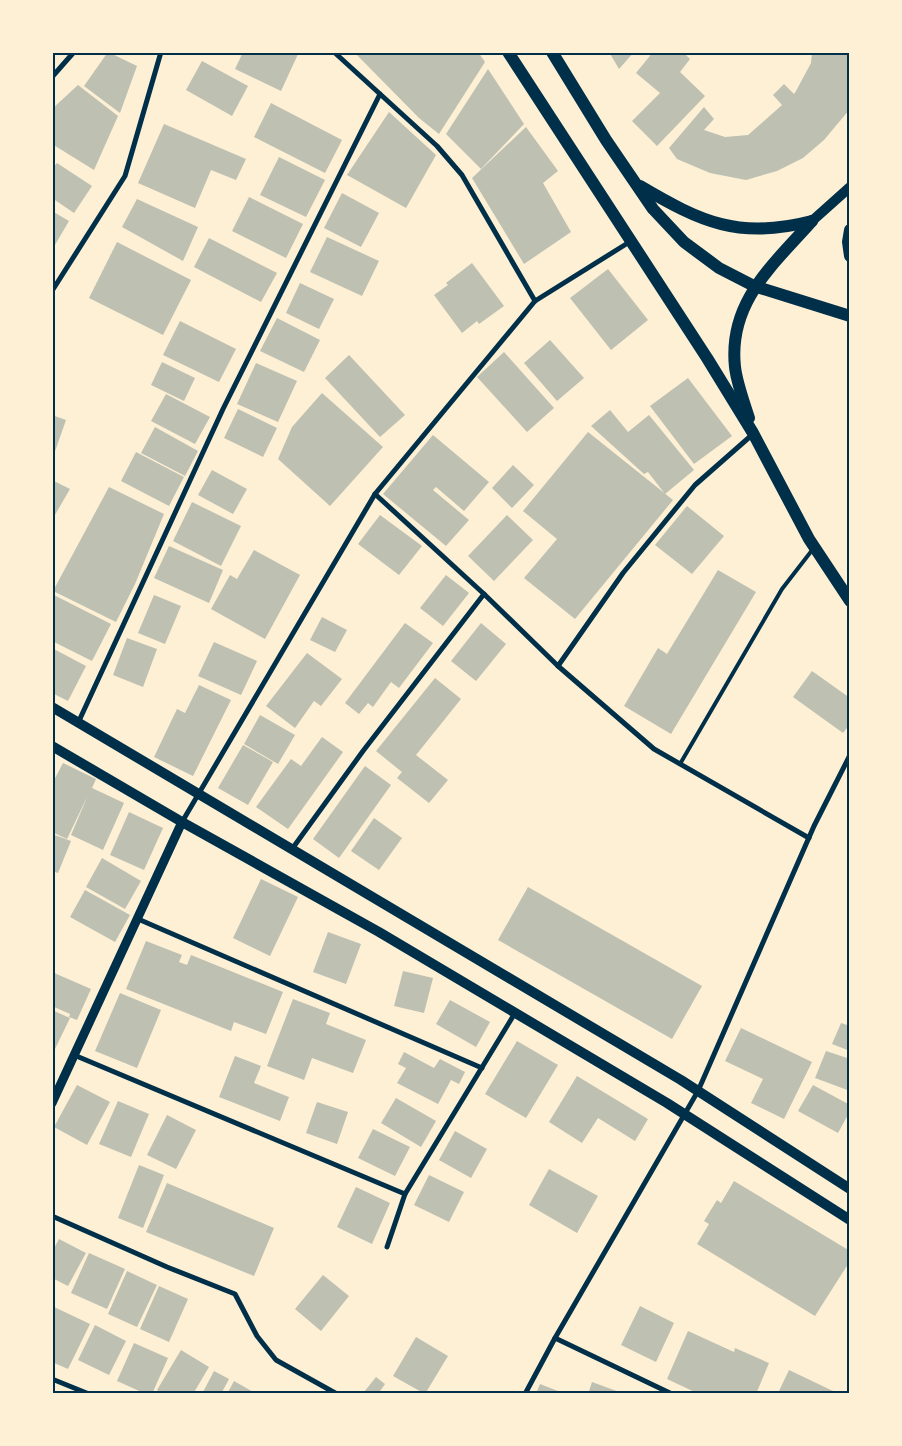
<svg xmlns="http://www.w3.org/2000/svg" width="902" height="1446" font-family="'PT Sans',sans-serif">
<rect width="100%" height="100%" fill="#fdf0d5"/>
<g fill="#bec0b2">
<polygon points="108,52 137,66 120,113 84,86"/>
<polygon points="243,52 299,52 281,91 235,69"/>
<polygon points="354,52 478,52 485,62 439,134 419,118"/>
<polygon points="609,52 634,52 619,69"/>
<polygon points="653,52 683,52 690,59 680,72 705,96 657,146 632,121 660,93 636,73"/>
<polygon points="812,52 850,52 850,109 824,140 803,158 777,171 746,180 710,173 677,159 669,148 704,107 714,119 704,130 725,137 748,135 782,105 773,95 784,84 794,94 796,91 811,63"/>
<polygon points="202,61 248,86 232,116 186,90"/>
<polygon points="488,69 524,124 481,169 446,134"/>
<polygon points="78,85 118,116 94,170 52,144 52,109"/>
<polygon points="271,103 342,140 325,173 254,137"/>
<polygon points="389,112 436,155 406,208 347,175"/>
<polygon points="164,124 246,159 236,180 211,170 195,208 138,183"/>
<polygon points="526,127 558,171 543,183 571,232 524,264 472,178"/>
<polygon points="279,157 325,180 306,217 260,195"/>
<polygon points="57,163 92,186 74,213 52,198 52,169"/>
<polygon points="342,193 379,213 361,247 324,228"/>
<polygon points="249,197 303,224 286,258 232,231"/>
<polygon points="137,199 198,227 183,261 122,227"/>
<polygon points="52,211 69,221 52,250"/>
<polygon points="327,237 379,261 362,296 310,272"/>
<polygon points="209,238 277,273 261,302 194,267"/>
<polygon points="117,242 191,280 163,335 89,298"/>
<polygon points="472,263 504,306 479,324 477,321 462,333 434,295 448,285 446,283"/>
<polygon points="608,269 648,320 611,350 570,298"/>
<polygon points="300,283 334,299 319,329 286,313"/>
<polygon points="277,318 320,340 304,372 260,351"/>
<polygon points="180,321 236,349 219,382 163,355"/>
<polygon points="550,340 584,378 557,401 524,363"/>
<polygon points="504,352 554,408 527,432 477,377"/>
<polygon points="349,355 405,415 380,437 325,378"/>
<polygon points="162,362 195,378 184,401 151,385"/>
<polygon points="256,363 297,381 278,422 237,404"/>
<polygon points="688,378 732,436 694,464 650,406"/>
<polygon points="322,393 383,447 330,506 278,459 292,427"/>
<polygon points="166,394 210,417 195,444 151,421"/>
<polygon points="238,409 277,428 263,457 224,438"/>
<polygon points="610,410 628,432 649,415 694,470 665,494 648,472 644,474 591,426"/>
<polygon points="52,415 66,420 53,457 52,457"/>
<polygon points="155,427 198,451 185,476 141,453"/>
<polygon points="588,432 673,500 575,619 524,578 557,539 523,511"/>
<polygon points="433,435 489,482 464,511 436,487 433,490 469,520 446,546 383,494"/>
<polygon points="136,452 184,477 169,506 121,481"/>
<polygon points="513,465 534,485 512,508 492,488"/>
<polygon points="212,470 247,489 233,514 198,495"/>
<polygon points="52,480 70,489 52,520"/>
<polygon points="109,487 164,514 135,584 116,622 53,591"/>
<polygon points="192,502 241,526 221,566 173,541"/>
<polygon points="687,506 724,536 692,574 655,545"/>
<polygon points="380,515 422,546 399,575 358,544"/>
<polygon points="507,515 533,540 494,581 468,556"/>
<polygon points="169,546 223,570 209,603 154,578"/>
<polygon points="254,550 300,575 265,639 211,609 230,575 237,579"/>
<polygon points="718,570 756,592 671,734 624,706 658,648 667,654"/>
<polygon points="446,575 469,593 443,626 420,608"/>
<polygon points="52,594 111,624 92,661 52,641"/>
<polygon points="154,595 181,606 165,644 138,633"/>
<polygon points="322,617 347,630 335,652 310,640"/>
<polygon points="405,623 433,643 399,688 391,682 373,707 368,703 359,714 345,703"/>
<polygon points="481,623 506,644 476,681 451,661"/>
<polygon points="127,638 157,649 143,687 113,675"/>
<polygon points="214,642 257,661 241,695 198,676"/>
<polygon points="52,648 86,666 68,701 52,693"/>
<polygon points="307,653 342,679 321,706 314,701 295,728 266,706"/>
<polygon points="812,671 850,698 850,724 843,733 793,697"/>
<polygon points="435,678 461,699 416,755 448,780 429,803 397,778 402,772 376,751"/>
<polygon points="199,685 231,700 193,776 154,757 177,709 185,713"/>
<polygon points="260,715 295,735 278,764 244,744"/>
<polygon points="322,737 343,752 288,829 256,807 291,759 301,766"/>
<polygon points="243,745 273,762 248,805 218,788"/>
<polygon points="63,763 96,779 92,788 124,803 103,850 71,835 88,795 67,839 52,832 52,784"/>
<polygon points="365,766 391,785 339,858 313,839"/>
<polygon points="129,812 163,828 144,870 110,855"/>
<polygon points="374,818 402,838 379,870 351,851"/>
<polygon points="52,834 71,841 58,873 52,871"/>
<polygon points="102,858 141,881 125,909 86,887"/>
<polygon points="261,879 298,897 270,956 233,938"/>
<polygon points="528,887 702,986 672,1039 498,940"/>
<polygon points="85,890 130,915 115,942 70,917"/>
<polygon points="328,932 361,944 346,984 313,972"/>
<polygon points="146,941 182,955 179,962 187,965 191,955 283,992 266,1034 234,1022 231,1031 126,989"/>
<polygon points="403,971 433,978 424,1013 394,1006"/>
<polygon points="52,972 91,989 77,1020 69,1017 70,1014 52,1006"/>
<polygon points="120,993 161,1010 137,1068 95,1051"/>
<polygon points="293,999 330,1013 326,1024 366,1040 353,1073 312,1058 304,1080 267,1066"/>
<polygon points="450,1000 490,1022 476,1047 436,1024"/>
<polygon points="52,1010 70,1018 55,1049 52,1047"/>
<polygon points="841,1023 850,1026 850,1051 832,1044"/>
<polygon points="741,1028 812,1062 784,1119 751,1103 763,1079 725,1061"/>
<polygon points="517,1041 558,1065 526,1118 485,1094"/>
<polygon points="826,1051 850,1059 850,1091 815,1078"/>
<polygon points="404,1052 434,1068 440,1059 465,1072 459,1084 451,1080 438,1104 397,1083 406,1068 398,1064"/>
<polygon points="235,1056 261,1066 254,1083 289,1097 280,1121 219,1097"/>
<polygon points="577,1076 648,1119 635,1141 598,1118 582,1143 549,1122"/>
<polygon points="77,1085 110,1102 87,1145 54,1127"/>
<polygon points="813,1085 850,1105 850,1111 838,1133 798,1111"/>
<polygon points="396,1098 436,1121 421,1147 381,1123"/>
<polygon points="118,1101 149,1114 131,1157 99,1144"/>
<polygon points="317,1102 348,1112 337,1144 306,1133"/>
<polygon points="167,1115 196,1130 176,1169 147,1155"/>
<polygon points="373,1129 410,1147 395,1176 358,1158"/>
<polygon points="455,1131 487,1149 471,1178 439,1160"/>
<polygon points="139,1165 164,1175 143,1228 118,1218"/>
<polygon points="549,1169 598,1196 577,1233 529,1205"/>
<polygon points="429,1175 464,1192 449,1222 414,1205"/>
<polygon points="734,1181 850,1251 850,1261 815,1316 697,1244 709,1224 704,1221 717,1200 721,1203"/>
<polygon points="167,1183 274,1228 254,1276 146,1232"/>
<polygon points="356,1187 390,1203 372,1244 337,1227"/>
<polygon points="59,1239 86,1253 68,1286 52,1278 52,1252"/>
<polygon points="89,1253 125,1269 107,1309 71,1293"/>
<polygon points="127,1271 157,1285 137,1327 108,1314"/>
<polygon points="323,1275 349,1296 321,1331 295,1309"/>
<polygon points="159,1286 188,1299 169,1342 140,1329"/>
<polygon points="52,1306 90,1324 68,1369 52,1362"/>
<polygon points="640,1306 674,1323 656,1362 621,1345"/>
<polygon points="95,1325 126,1341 109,1375 78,1360"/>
<polygon points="688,1331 734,1352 735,1348 769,1363 756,1394 717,1392 699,1394 667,1379"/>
<polygon points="416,1337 448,1356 425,1394 393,1376"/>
<polygon points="134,1343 168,1358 152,1394 146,1394 117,1381"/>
<polygon points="181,1350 209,1367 193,1394 163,1394 157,1390"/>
<polygon points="789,1370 833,1391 832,1394 785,1394 779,1391"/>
<polygon points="214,1371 229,1379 221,1394 202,1394"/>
<polygon points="376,1377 385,1384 378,1394 366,1394 364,1392"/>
<polygon points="234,1381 257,1394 227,1394"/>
<polygon points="592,1382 622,1393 622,1394 588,1394"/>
<polygon points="540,1384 563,1393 563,1394 536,1394"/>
</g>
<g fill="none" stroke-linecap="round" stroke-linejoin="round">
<polyline stroke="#003049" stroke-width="4" points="680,764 782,589 813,549"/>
<g stroke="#003049" stroke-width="5">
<polyline points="334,52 380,94"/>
<polyline points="52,77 74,52"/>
<polyline points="52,291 125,176 161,52"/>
<polyline points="375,494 484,594 558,666 654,749 809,838"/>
<polyline points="558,666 623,573 695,485 753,434"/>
<polyline points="78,723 223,409 380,94 437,146 462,175 535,301"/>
<polyline points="182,822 375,494 535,301 631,241"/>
<polyline points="292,849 363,751 484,594"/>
<polyline points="138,919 482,1068"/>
<polyline points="74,1055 405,1194"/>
<polyline points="52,1216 167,1267 235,1294 257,1336 276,1360 337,1394"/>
<polyline points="387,1247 405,1194 515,1013"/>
<polyline points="555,1338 672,1394"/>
<polyline points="52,1379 89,1394"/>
<polyline points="525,1394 555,1338 698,1091 814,826 850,755"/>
<polyline points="849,1394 850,1393"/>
</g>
<polyline stroke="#003049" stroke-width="9" points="52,1103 182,822"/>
<g stroke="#003049" stroke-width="10">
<polyline points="812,221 850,187"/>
<polyline points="52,707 681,1080 850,1189"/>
<polyline points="52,746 182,822 379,932 667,1103 850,1220"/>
</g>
<g stroke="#003049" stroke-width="12">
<polyline points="508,52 707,358 753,433 809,539 850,601"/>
<polyline points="552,52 606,140 653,209 684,242 719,268 754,286 850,316"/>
<path d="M640,186C701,222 739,240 812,221"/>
<polyline points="850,230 848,242 850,256"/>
<path d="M749,418C744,402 737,384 735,367C728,302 773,265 812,221"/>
</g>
</g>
<rect width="902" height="1446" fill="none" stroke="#fdf0d5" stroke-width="108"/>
<rect x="54" y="54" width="794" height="1338" fill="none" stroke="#003049" stroke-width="2"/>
</svg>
